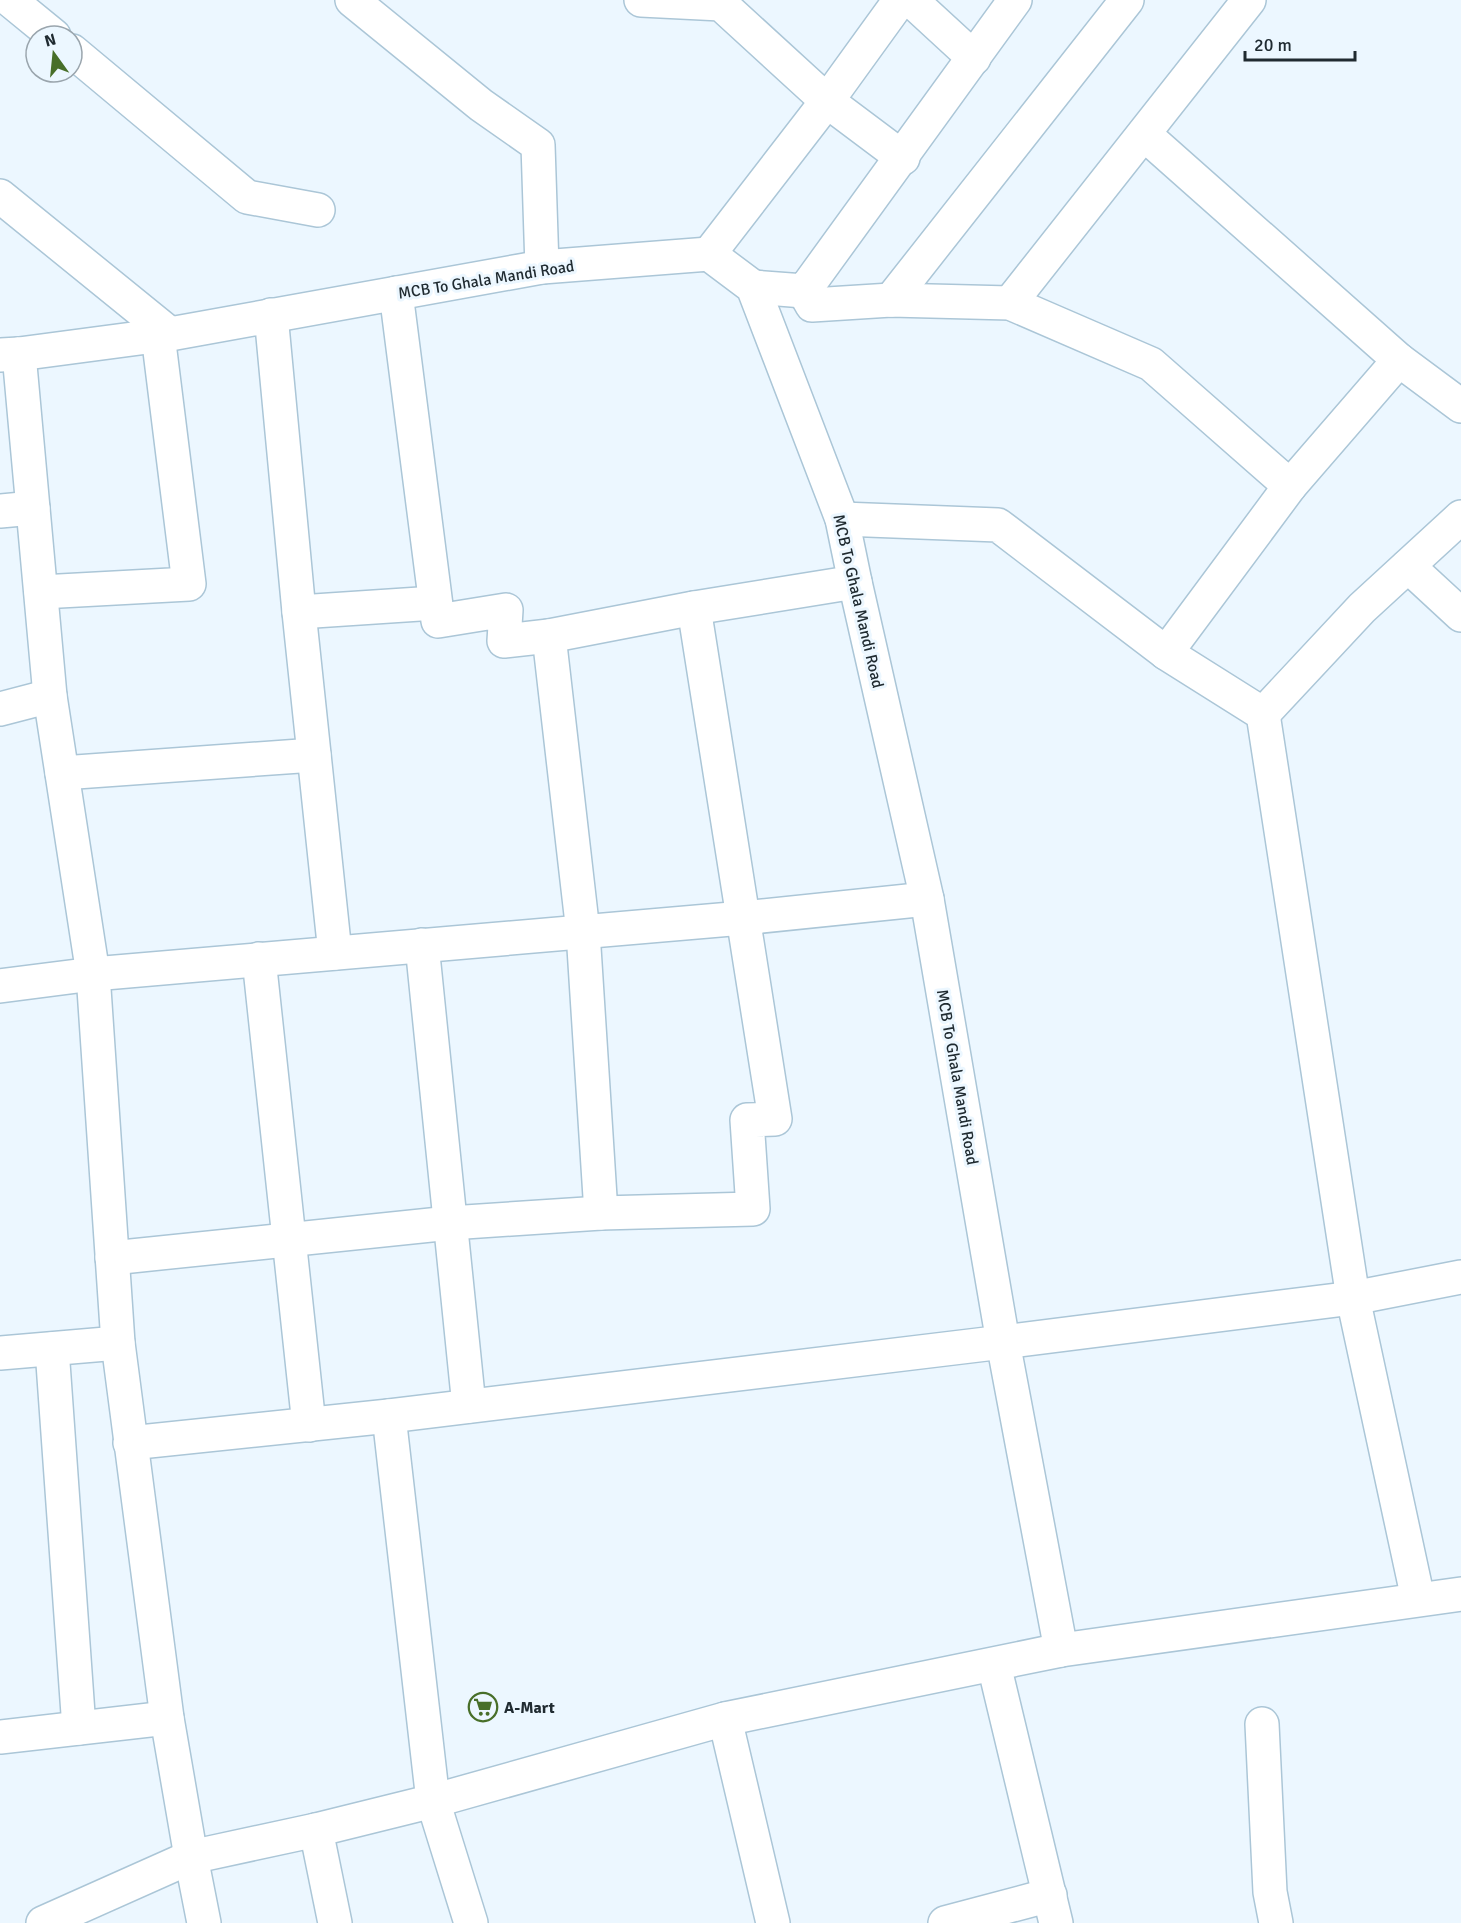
<svg xmlns="http://www.w3.org/2000/svg" width="1461" height="1923" font-family="Signika,sans-serif">
<rect width="100%" height="100%" fill="#ecf7ff"/>
<g fill="none" stroke-linecap="round" stroke-linejoin="round">
<g stroke="#abc6d7" stroke-width="36">
<g id="street">
<polyline points="10,0 54,36"/>
<polyline points="352,0 481,105 538,145 542,267"/>
<polyline points="641,0 721,4 827,101 903,158"/>
<polyline points="911,0 974,58"/>
<polyline points="72,51 247,197 318,210"/>
<polyline points="0,196 170,334"/>
<polyline points="709,254 827,101 900,0"/>
<polyline points="753,287 804,291 1015,0"/>
<polyline points="804,291 812,305 891,300 1010,303 1151,364 1290,486 1399,360 1144,134"/>
<polyline points="396,293 438,621 506,610 504,641 549,636 694,608 855,582"/>
<polyline points="891,300 1127,0"/>
<polyline points="1010,303 1249,0"/>
<polyline points="271,315 299,612 335,953"/>
<polyline points="19,354 50,696 93,974 118,1343 167,1718 191,1857 204,1923"/>
<polyline points="1399,360 1461,406"/>
<polyline points="0,511 33,508"/>
<polyline points="842,519 998,525 1166,653 1290,486"/>
<polyline points="1408,566 1461,615"/>
<polyline points="41,592 189,584 158,335"/>
<polyline points="299,612 435,603"/>
<polyline points="549,636 583,932 601,1213"/>
<polyline points="1166,653 1263,714 1353,1298 1418,1599"/>
<polyline points="0,709 50,696"/>
<polyline points="1263,714 1362,608 1461,517"/>
<polyline points="62,773 314,755"/>
<polyline points="422,945 469,1406"/>
<polyline points="259,959 309,1425"/>
<polyline points="0,986 93,974 743,918 927,899"/>
<polyline points="112,1258 450,1223 601,1213 753,1209 747,1120 775,1119 694,608"/>
<polyline points="52,1349 79,1728"/>
<polyline points="0,1353 118,1343"/>
<polyline points="389,1416 433,1801 471,1923"/>
<polyline points="130,1443 389,1416 1003,1342 1353,1298 1461,1277"/>
<polyline points="994,1665 1056,1923"/>
<polyline points="725,1719 773,1923"/>
<polyline points="1262,1724 1270,1892 1276,1923"/>
<polyline points="0,1737 167,1718"/>
<polyline points="316,1830 335,1923"/>
<polyline points="43,1923 191,1857 316,1830 433,1801 725,1719 1061,1650 1461,1594"/>
<polyline points="945,1923 1050,1895"/>
</g>
</g>
<g stroke="#abc6d7" stroke-width="36">
<polyline id="secondary" points="0,355 19,354 170,334 542,267 709,254 753,287 842,519 855,582 927,899 1003,1342 1061,1650"/>
</g>
<use href="#street" stroke="#fff" stroke-width="33"/>
<use href="#secondary" stroke="#fff" stroke-width="33"/>
</g>
<defs>
<g id="supermarket-ring" transform="scale(1.5)"><circle r="9.5" fill="#ecf7ff" stroke="#486f29" stroke-width="1.5"/><path d="M-6-5.5h2.5l.6 2H6L4.5 2H-2.5L-4.4-4H-6ZM-1.5 3.2a1.3 1.3 0 1 0 .1 0ZM3 3.2a1.3 1.3 0 1 0 .1 0Z" fill="#486f29"/></g>
</defs>
<g fill-rule="evenodd">
<use href="#supermarket-ring" x="483" y="1707"/>
</g>
<g text-anchor="middle" stroke-width="6" stroke-linejoin="round" paint-order="stroke">
<g font-size="16" fill="#202b31" stroke="#ecf7ff">
<text transform="translate(486 279) rotate(-9)" y="6">MCB To Ghala Mandi Road</text>
<text transform="translate(859 601) rotate(77)" y="6">MCB To Ghala Mandi Road</text>
<text transform="translate(958 1077) rotate(80)" y="6">MCB To Ghala Mandi Road</text>
</g>
<g font-size="16" font-weight="bold" fill="#202b31" stroke="#ecf7ff" text-anchor="start">
<text x="504" y="1713">A-Mart</text>
</g>
</g>
<g transform="translate(54 54) rotate(345)"><circle r="28" fill="#ecf7ff" stroke="#9aa5ad" stroke-width="1.5"/>
<path d="M0-4.5L10 22L0 15L-10 22Z" fill="#486f29"/>
<text y="-9" font-size="16" font-weight="bold" text-anchor="middle" fill="#202b31">N</text>
</g>
<path d="M1245 51v9h110v-9" fill="none" stroke="#202b31" stroke-width="3"/>
<text x="1254" y="51" font-size="18" fill="#202b31" stroke="#ecf7ff" stroke-width="4.5" paint-order="stroke">20 m</text>
</svg>
